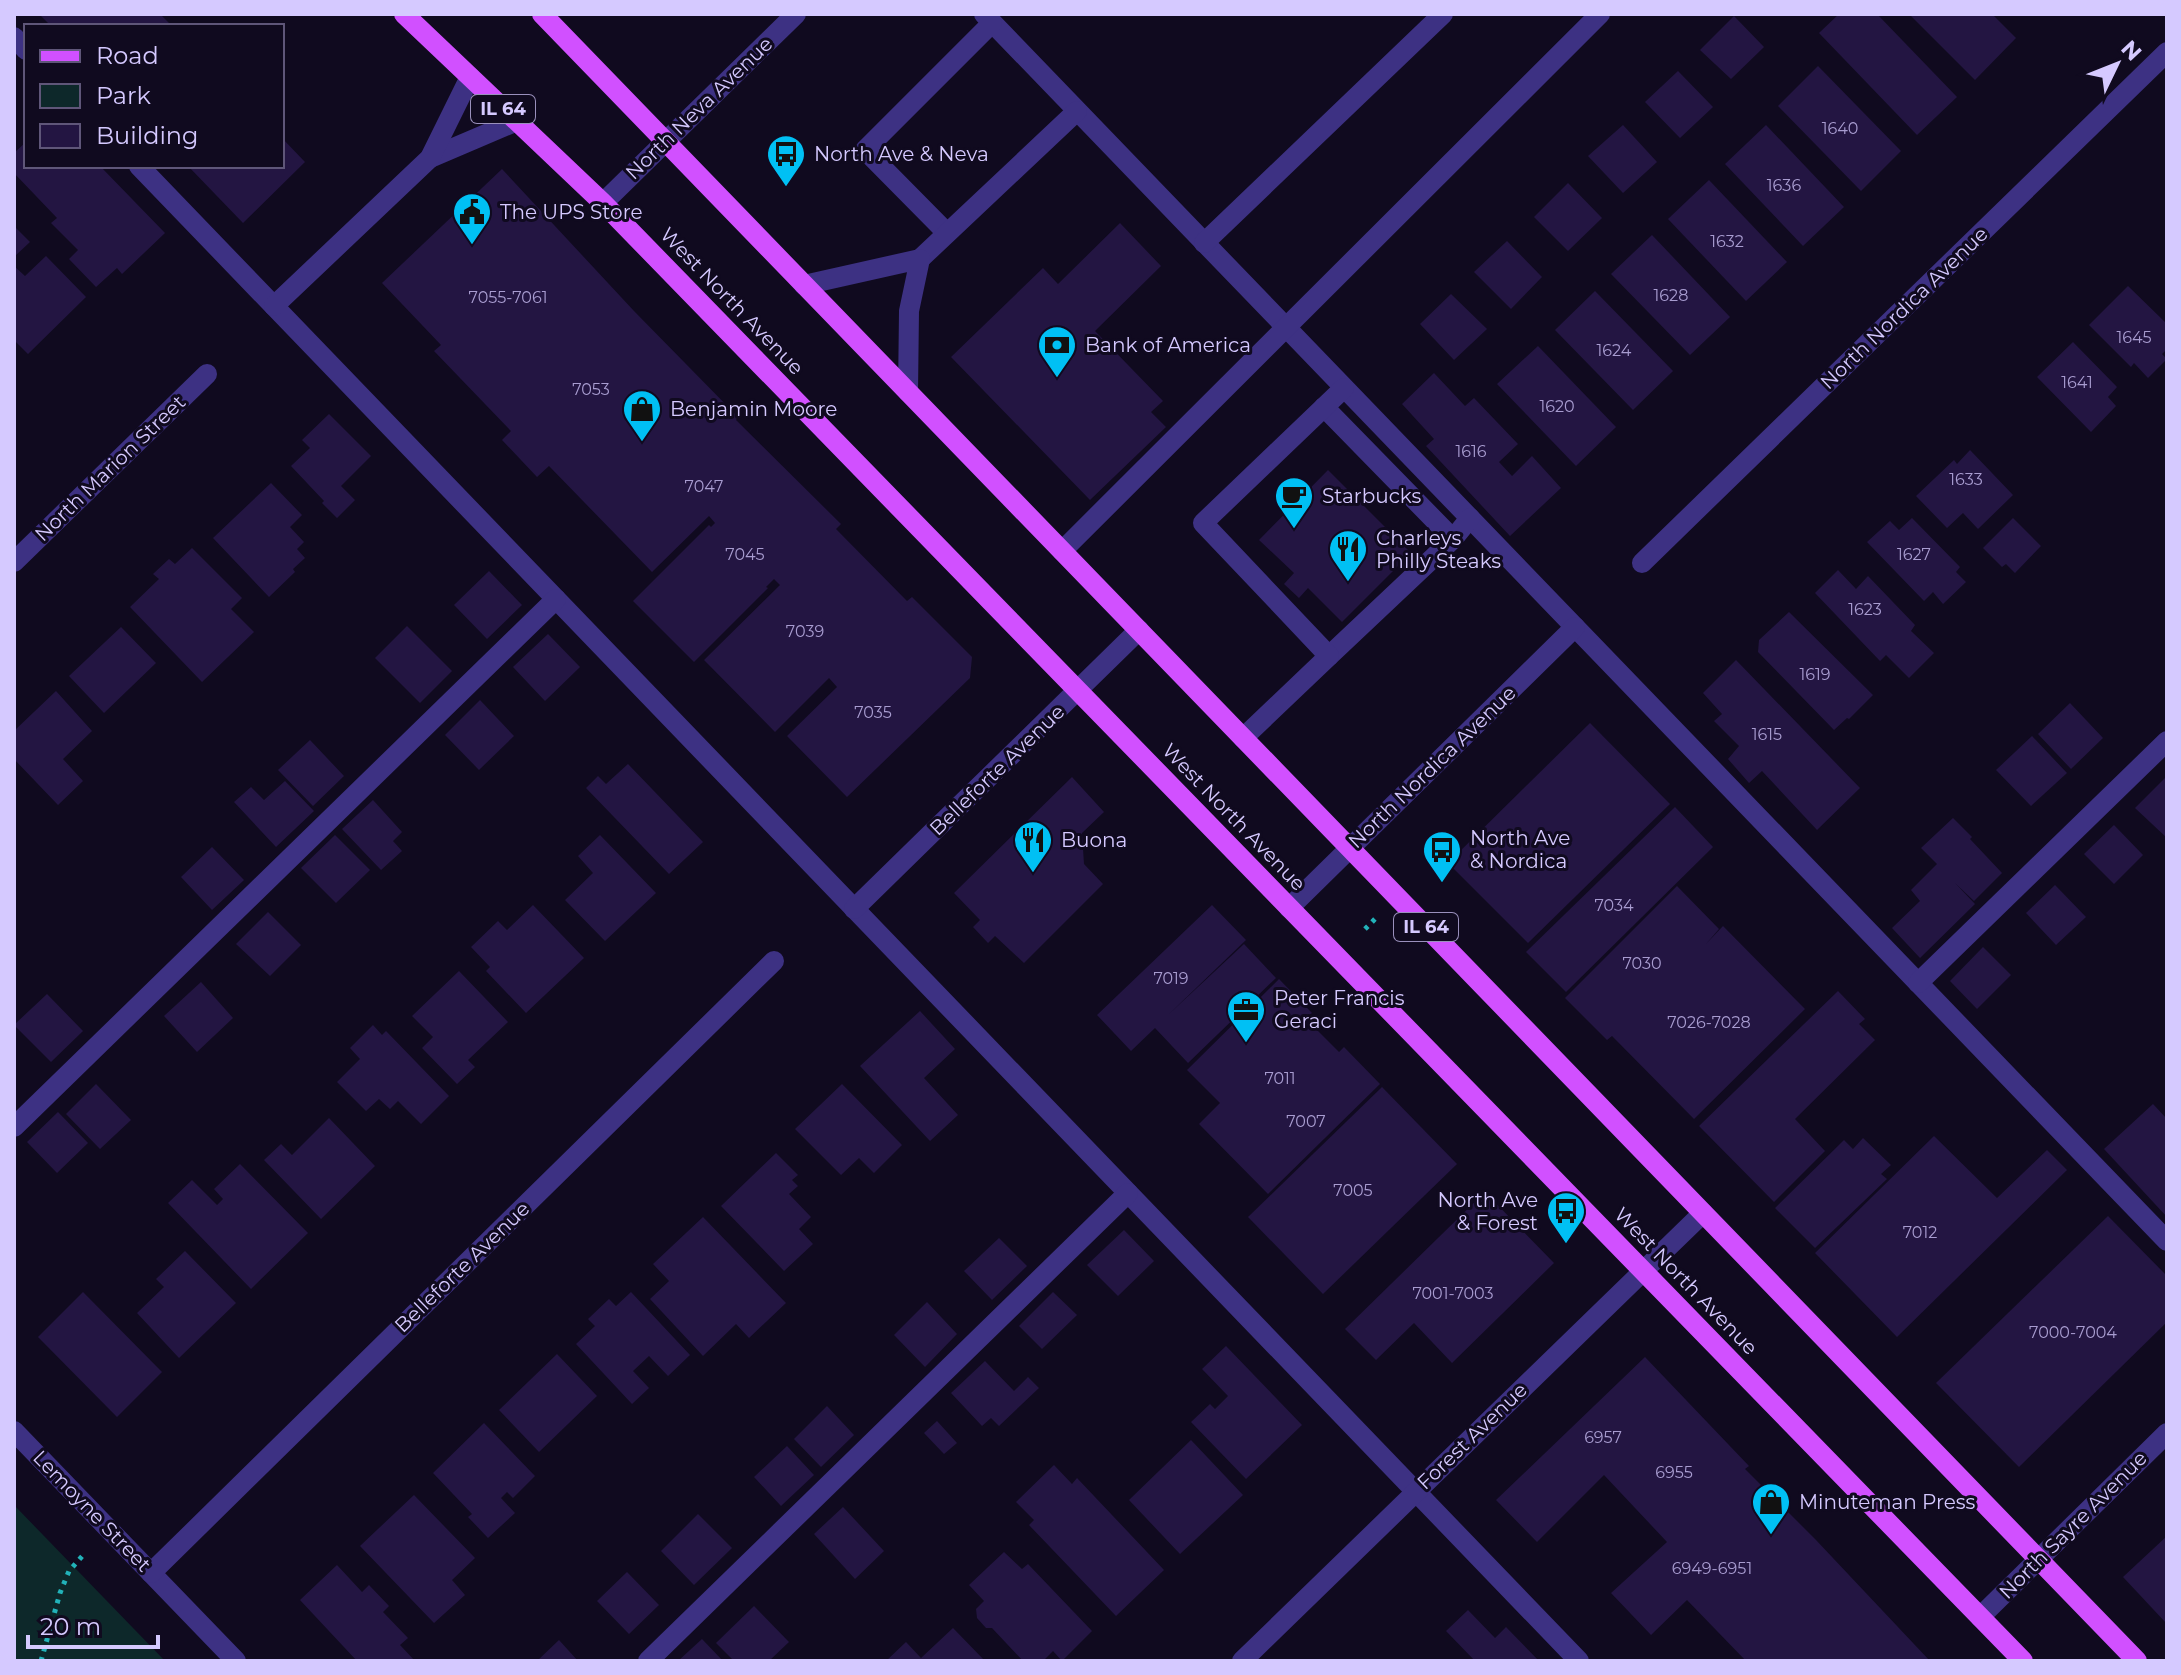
<svg xmlns="http://www.w3.org/2000/svg" width="2181" height="1675" font-family="Montserrat,sans-serif">
<rect width="100%" height="100%" fill="#100a1f"/>
<polygon fill="#0d282a" points="14,1505 165,1661 14,1661"/>
<g fill="#231542">
<polygon points="39,14 160,14 172,26 51,26"/>
<polygon points="1839,14 1877,14 1957,97 1917,135 1819,33"/>
<polygon points="1909,14 1992,14 2016,38 1975,80"/>
<polygon points="1734,16 1764,47 1731,79 1700,50"/>
<polygon points="1818,66 1901,151 1861,191 1778,106"/>
<polygon points="1678,71 1713,107 1680,138 1645,102"/>
<polygon points="1623,125 1657,162 1623,193 1588,156"/>
<polygon points="1766,125 1844,207 1803,246 1725,164"/>
<polygon points="282,138 305,162 243,223 188,166 282,166"/>
<polygon points="26,142 26,166 100,166 165,233 122,274 117,268 96,287 69,259 78,250 51,223 57,218 14,173 14,153"/>
<polygon points="502,169 634,311 738,417 736,420 841,524 836,529 907,601 912,597 972,657 970,678 847,797 787,736 837,687 829,678 775,732 704,660 780,585 774,579 766,587 768,588 694,662 633,601 709,525 711,527 715,523 709,516 652,572 549,466 537,477 502,440 511,431 434,351 441,345 382,283"/>
<polygon points="1709,180 1787,262 1746,301 1668,219"/>
<polygon points="1568,183 1602,218 1568,251 1534,217"/>
<polygon points="1120,223 1161,266 1095,331 1163,401 1151,412 1166,427 1090,500 951,357 1043,268 1058,284"/>
<polygon points="14,226 30,242 14,257"/>
<polygon points="1652,235 1730,317 1690,355 1611,274"/>
<polygon points="1507,241 1542,277 1511,309 1474,272"/>
<polygon points="46,256 86,297 28,354 14,340 14,266 25,276"/>
<polygon points="2128,286 2167,324 2167,349 2162,354 2167,359 2148,378 2134,363 2131,367 2089,325"/>
<polygon points="1595,291 1673,371 1633,410 1555,330"/>
<polygon points="1451,294 1487,329 1454,360 1420,324"/>
<polygon points="2073,342 2117,387 2108,397 2116,406 2091,432 2037,377"/>
<polygon points="1538,346 1616,427 1576,466 1497,384"/>
<polygon points="1434,373 1465,406 1474,398 1518,444 1499,462 1512,476 1532,456 1561,488 1510,536 1426,446 1434,439 1402,404"/>
<polygon points="329,414 371,456 341,486 355,500 337,518 322,503 324,501 291,466 310,448 302,440"/>
<polygon points="1970,450 2013,495 1978,529 1963,513 1947,528 1916,496 1954,460 1957,464"/>
<polygon points="1328,470 1411,553 1342,622 1308,588 1299,598 1284,584 1294,573 1259,540"/>
<polygon points="271,483 302,515 290,527 304,542 297,549 305,558 293,569 295,572 269,597 213,538"/>
<polygon points="1912,518 1960,567 1956,572 1966,582 1943,604 1933,592 1924,601 1867,542 1890,521 1899,530"/>
<polygon points="2013,518 2041,546 2015,573 2006,564 2002,567 1983,548"/>
<polygon points="192,548 242,598 231,609 254,632 202,682 130,607 159,579 153,574 169,559 175,564"/>
<polygon points="1838,570 1856,589 1868,576 1915,625 1911,631 1934,653 1909,678 1886,655 1880,661 1815,593"/>
<polygon points="489,571 522,605 487,639 454,605"/>
<polygon points="1789,612 1873,695 1849,719 1847,718 1834,730 1758,652 1759,640"/>
<polygon points="407,626 452,671 420,703 375,658"/>
<polygon points="121,627 156,663 104,713 69,676"/>
<polygon points="548,634 580,667 545,701 513,667"/>
<polygon points="1736,660 1860,788 1817,830 1762,771 1749,783 1728,759 1739,746 1714,721 1722,714 1703,693"/>
<polygon points="56,691 92,731 63,759 83,781 58,805 14,759 14,731"/>
<polygon points="480,700 514,736 479,770 445,735"/>
<polygon points="2070,703 2103,738 2071,769 2038,734"/>
<polygon points="1590,723 1670,804 1528,943 1448,863"/>
<polygon points="2032,736 2067,773 2031,806 1996,770"/>
<polygon points="310,740 344,776 313,806 278,770"/>
<polygon points="628,764 703,842 669,874 586,788 598,776 606,784"/>
<polygon points="2167,776 2167,838 2135,808"/>
<polygon points="1072,777 1104,812 1082,833 1084,864 1103,884 1024,963 995,936 988,943 973,927 980,920 954,893"/>
<polygon points="285,781 314,811 276,847 234,802 251,787 264,800"/>
<polygon points="373,800 402,832 393,841 402,851 381,870 342,829"/>
<polygon points="1675,807 1713,847 1566,992 1526,952"/>
<polygon points="1953,818 1972,837 1970,839 2002,873 1974,901 1955,883 1975,904 1920,958 1892,928 1920,901 1911,890 1937,864 1921,848"/>
<polygon points="2114,825 2143,855 2114,884 2084,854"/>
<polygon points="335,835 370,870 336,903 301,868"/>
<polygon points="600,835 656,893 605,941 565,900 593,873 578,856"/>
<polygon points="212,847 244,880 212,910 181,877"/>
<polygon points="2055,885 2086,917 2056,945 2026,913"/>
<polygon points="1677,886 1719,929 1706,944 1723,926 1805,1009 1694,1119 1612,1036 1607,1040 1565,998"/>
<polygon points="533,905 584,958 526,1013 486,971 490,967 471,947 498,921 507,930"/>
<polygon points="1212,905 1246,940 1168,1015 1244,944 1276,978 1188,1063 1155,1028 1131,1051 1097,1015"/>
<polygon points="268,912 301,945 270,976 236,944"/>
<polygon points="1983,947 2011,975 1977,1009 1950,981"/>
<polygon points="459,971 508,1022 468,1060 475,1067 457,1084 422,1048 433,1037 412,1016"/>
<polygon points="1279,979 1312,1013 1306,1018 1308,1021 1339,1052 1344,1047 1380,1084 1268,1194 1199,1124 1220,1103 1187,1070"/>
<polygon points="201,982 233,1018 197,1052 164,1016"/>
<polygon points="1838,991 1865,1019 1859,1024 1875,1040 1795,1119 1825,1151 1774,1202 1699,1126"/>
<polygon points="47,994 83,1031 51,1062 14,1025"/>
<polygon points="920,1011 955,1049 924,1078 958,1115 930,1141 860,1066"/>
<polygon points="373,1025 382,1035 386,1031 449,1096 421,1124 398,1101 390,1109 379,1099 366,1111 337,1082 360,1059 350,1048"/>
<polygon points="96,1084 131,1120 100,1149 66,1114"/>
<polygon points="842,1084 902,1145 874,1173 859,1158 841,1175 795,1129"/>
<polygon points="1382,1087 1457,1164 1323,1294 1248,1217"/>
<polygon points="2153,1104 2167,1119 2167,1217 2104,1149"/>
<polygon points="58,1112 88,1143 57,1173 27,1142"/>
<polygon points="329,1118 375,1166 321,1219 264,1160 281,1144 292,1155"/>
<polygon points="1934,1136 1997,1198 2047,1150 2067,1170 1897,1337 1815,1253"/>
<polygon points="1863,1138 1891,1165 1881,1174 1887,1179 1815,1248 1775,1208 1844,1140 1853,1149"/>
<polygon points="776,1153 798,1175 792,1180 798,1186 789,1194 811,1217 799,1229 813,1244 784,1271 721,1206"/>
<polygon points="240,1164 308,1233 251,1289 168,1203 192,1180 217,1205 223,1199 214,1189"/>
<polygon points="1485,1192 1554,1263 1452,1363 1414,1323 1376,1360 1345,1329"/>
<polygon points="2108,1216 2167,1276 2167,1322 2019,1467 1936,1383"/>
<polygon points="703,1217 786,1303 749,1338 736,1324 703,1356 650,1299 669,1281 653,1264"/>
<polygon points="1124,1230 1154,1261 1118,1296 1087,1265"/>
<polygon points="999,1238 1027,1266 992,1300 964,1271"/>
<polygon points="185,1251 236,1303 179,1358 137,1313 164,1287 156,1279"/>
<polygon points="83,1292 162,1372 117,1417 38,1337"/>
<polygon points="631,1292 690,1355 668,1376 649,1356 633,1371 649,1388 632,1404 576,1344 595,1326 588,1319 609,1299 616,1306"/>
<polygon points="1053,1292 1077,1315 1042,1349 1019,1326"/>
<polygon points="927,1302 957,1334 925,1367 894,1335"/>
<polygon points="1226,1346 1302,1425 1246,1479 1191,1422 1210,1404 1215,1409 1228,1396 1202,1369"/>
<polygon points="557,1354 597,1396 539,1452 499,1410"/>
<polygon points="1645,1357 1749,1466 1745,1469 1816,1540 1930,1661 1746,1661 1687,1600 1651,1635 1611,1593 1667,1542 1604,1475 1537,1542 1496,1500"/>
<polygon points="985,1361 1014,1391 1028,1377 1039,1388 999,1426 991,1418 982,1426 951,1393"/>
<polygon points="827,1406 854,1435 821,1467 794,1439"/>
<polygon points="937,1421 957,1443 944,1454 924,1433"/>
<polygon points="484,1423 535,1476 513,1498 507,1492 501,1498 515,1513 488,1538 468,1517 472,1514 433,1473"/>
<polygon points="1191,1440 1243,1495 1180,1554 1129,1500"/>
<polygon points="787,1446 814,1475 781,1506 754,1477"/>
<polygon points="1054,1465 1072,1484 1077,1478 1164,1570 1116,1616 1029,1525 1034,1520 1016,1502"/>
<polygon points="414,1495 475,1558 452,1580 465,1595 434,1623 360,1546"/>
<polygon points="843,1507 884,1551 855,1579 814,1534"/>
<polygon points="698,1514 732,1548 694,1585 661,1551"/>
<polygon points="2167,1536 2167,1624 2123,1577"/>
<polygon points="1004,1552 1022,1569 1028,1564 1092,1631 1062,1661 1053,1651 1043,1661 1023,1661 992,1628 986,1628 977,1618 976,1609 984,1601 969,1585"/>
<polygon points="337,1565 362,1592 369,1585 389,1606 383,1612 408,1638 400,1645 415,1661 357,1661 300,1600"/>
<polygon points="627,1572 659,1605 629,1634 597,1601"/>
<polygon points="754,1606 789,1642 769,1661 734,1661 716,1643"/>
<polygon points="1468,1610 1495,1638 1506,1627 1539,1661 1475,1661 1446,1631"/>
<polygon points="953,1628 985,1661 886,1661 906,1642 921,1658"/>
<polygon points="702,1639 723,1661 678,1661"/>
<polygon points="559,1640 578,1661 537,1661"/>
</g>
<g fill="none" stroke-linecap="round" stroke-linejoin="round">
<g stroke="#22b2b9" stroke-width="5" stroke-dasharray="4 6" stroke-linecap="butt">
<polyline points="1365,929 1376,918"/>
<polyline points="41,1661 60,1593 69,1571 84,1554"/>
</g>
<g stroke="#3d3183" stroke-width="20">
<polyline points="984,14 2167,1241"/>
<polyline points="14,37 26,50"/>
<polyline points="139,166 1579,1661"/>
<polyline points="947,233 865,150 992,23"/>
<polyline points="1204,243 1443,14"/>
<polyline points="920,259 1077,111"/>
<polyline points="804,285 920,259 909,311 908,392"/>
<polyline points="1324,407 1453,539"/>
<polyline points="1062,551 1600,14"/>
<polyline points="1329,656 1453,539 1470,518"/>
<polyline points="1243,738 1329,656 1203,523 1344,388"/>
<polyline points="1918,983 2167,741"/>
<polyline points="14,1127 556,599"/>
<polyline points="648,1661 1128,1193"/>
</g>
<g stroke="#3d3183" stroke-width="20">
<polyline points="430,158 517,121"/>
<polyline points="603,203 796,14"/>
<polyline points="274,306 430,158 470,77"/>
<polyline points="14,562 207,374"/>
<polyline points="1642,563 2167,52"/>
<polyline points="1289,908 1575,627"/>
<polyline points="854,909 1139,630"/>
<polyline points="14,1431 236,1661"/>
<polyline points="151,1573 774,961"/>
<polyline points="1980,1617 2167,1433"/>
<polyline points="1242,1661 1703,1213"/>
</g>
<g stroke="#d150ff" stroke-width="20">
<polyline points="404,14 603,203 2023,1661"/>
<polyline points="542,14 2137,1661"/>
</g>
</g>
<defs>
<g id="bus-pin" transform="scale(2)"><path d="M0 17L-7.5 6A9.5 9.5 0 1 1 7.5 6Z" fill="#00c0f4" stroke="#100a1f"/><path d="M-5-6H5V4H4V6H2V4H-2V6H-4V4H-5ZM-3.5-4V0h7V-4ZM-3.5 1.2v1.5H-2V1.2ZM2 1.2v1.5H3.5V1.2Z" fill="#111"/></g>
<g id="civic-pin" transform="scale(2)"><path d="M0 17L-7.5 6A9.5 9.5 0 1 1 7.5 6Z" fill="#00c0f4" stroke="#100a1f"/><path d="M-.6-6.5H3V-4.5H.6V-3L4-1V1h2V6H-6V1h2V-1L-.6-3ZM-1.2 2.5V6h2.4V2.5Z" fill="#111"/></g>
<g id="bank-pin" transform="scale(2)"><path d="M0 17L-7.5 6A9.5 9.5 0 1 1 7.5 6Z" fill="#00c0f4" stroke="#100a1f"/><path d="M-6-4H6V4H-6ZM0-2.3a2.3 2.3 0 1 0 0 4.6a2.3 2.3 0 1 0 0-4.6Z" fill="#111"/></g>
<g id="shop-pin" transform="scale(2)"><path d="M0 17L-7.5 6A9.5 9.5 0 1 1 7.5 6Z" fill="#00c0f4" stroke="#100a1f"/><path d="M-5-2.5h2.3a2.7 3.5 0 0 1 5.4 0H5L5.5 6h-11ZM-1.5-2.5h3a1.5 2.3 0 0 0-3 0Z" fill="#111"/></g>
<g id="cafe-pin" transform="scale(2)"><path d="M0 17L-7.5 6A9.5 9.5 0 1 1 7.5 6Z" fill="#00c0f4" stroke="#100a1f"/><path d="M-5.5-4.5H6V0H3Q3 3.5 0 3.5H-2.5Q-5.5 3.5-5.5 0ZM3-3.2v2h1.7v-2ZM-6 4.5H4V6H-6Z" fill="#111"/></g>
<g id="restaurant-pin" transform="scale(2)"><path d="M0 17L-7.5 6A9.5 9.5 0 1 1 7.5 6Z" fill="#00c0f4" stroke="#100a1f"/><path d="M-5-6h1v4h1v-4h1v4h1v-4h1v5L-1.5 .5V6h-2V.5L-5-1ZM5-6V6H3V1.5H1.5Q1.5-4 5-6Z" fill="#111"/></g>
<g id="office-pin" transform="scale(2)"><path d="M0 17L-7.5 6A9.5 9.5 0 1 1 7.5 6Z" fill="#00c0f4" stroke="#100a1f"/><path d="M-6-3h4V-5.5h4V-3h4V5H-6ZM-1-4.5V-3h2v-1.5ZM-6 0V1H6V0Z" fill="#111"/></g>
</defs>
<g fill-rule="evenodd">
<use href="#bus-pin" x="786" y="154"/>
<use href="#civic-pin" x="472" y="212"/>
<use href="#bank-pin" x="1057" y="345"/>
<use href="#shop-pin" x="642" y="409"/>
<use href="#cafe-pin" x="1294" y="496"/>
<use href="#restaurant-pin" x="1348" y="549"/>
<use href="#restaurant-pin" x="1033" y="840"/>
<use href="#bus-pin" x="1442" y="850"/>
<use href="#office-pin" x="1246" y="1010"/>
<use href="#bus-pin" x="1566" y="1211"/>
<use href="#shop-pin" x="1771" y="1502"/>
</g>
<g text-anchor="middle" stroke-width="6" stroke-linejoin="round" paint-order="stroke">
<g font-size="16" fill="#a89cd0">
<text x="1840" y="134">1640</text>
<text x="1784" y="191">1636</text>
<text x="1727" y="247">1632</text>
<text x="1671" y="301">1628</text>
<text x="508" y="303">7055-7061</text>
<text x="2134" y="343">1645</text>
<text x="1614" y="356">1624</text>
<text x="2077" y="388">1641</text>
<text x="591" y="395">7053</text>
<text x="1557" y="412">1620</text>
<text x="1471" y="457">1616</text>
<text x="1966" y="485">1633</text>
<text x="704" y="492">7047</text>
<text x="745" y="560">7045</text>
<text x="1914" y="560">1627</text>
<text x="1865" y="615">1623</text>
<text x="805" y="637">7039</text>
<text x="1815" y="680">1619</text>
<text x="873" y="718">7035</text>
<text x="1767" y="740">1615</text>
<text x="1614" y="911">7034</text>
<text x="1642" y="969">7030</text>
<text x="1171" y="984">7019</text>
<text x="1709" y="1028">7026-7028</text>
<text x="1280" y="1084">7011</text>
<text x="1306" y="1127">7007</text>
<text x="1353" y="1196">7005</text>
<text x="1920" y="1238">7012</text>
<text x="1453" y="1299">7001-7003</text>
<text x="2073" y="1338">7000-7004</text>
<text x="1603" y="1443">6957</text>
<text x="1674" y="1478">6955</text>
<text x="1712" y="1574">6949-6951</text>
</g>
<g fill="#100a1f" stroke="#9a90bc" stroke-width="2">
<rect x="471" y="95" width="64" height="28" rx="6"/>
<rect x="1394" y="913" width="64" height="28" rx="6"/>
</g>
<g font-size="18" font-weight="bold" fill="#d5c9ff">
<text x="503" y="115">IL 64</text>
<text x="1426" y="933">IL 64</text>
</g>
<g font-size="20" fill="#d5c9ff" stroke="#100a1f">
<text transform="translate(699 108) rotate(-44)" y="7">North Neva Avenue</text>
<text transform="translate(732 301) rotate(46)" y="7">West North Avenue</text>
<text transform="translate(1904 308) rotate(-44)" y="7">North Nordica Avenue</text>
<text transform="translate(110 468) rotate(-44)" y="7">North Marion Street</text>
<text transform="translate(1432 767) rotate(-44)" y="7">North Nordica Avenue</text>
<text transform="translate(997 770) rotate(-44)" y="7">Belleforte Avenue</text>
<text transform="translate(1234 817) rotate(46)" y="7">West North Avenue</text>
<text transform="translate(462 1267) rotate(-44)" y="7">Belleforte Avenue</text>
<text transform="translate(1686 1281) rotate(46)" y="7">West North Avenue</text>
<text transform="translate(1472 1436) rotate(-44)" y="7">Forest Avenue</text>
<text transform="translate(92 1511) rotate(46)" y="7">Lemoyne Street</text>
<text transform="translate(2073 1525) rotate(-45)" y="7">North Sayre Avenue</text>
</g>
<g font-size="20" fill="#d5c9ff" stroke="#100a1f" text-anchor="start">
<text x="814" y="161">North Ave &amp; Neva</text>
<text x="500" y="219">The UPS Store</text>
<text x="1085" y="352">Bank of America</text>
<text x="670" y="416">Benjamin Moore</text>
<text x="1322" y="503">Starbucks</text>
<text x="1376" y="545">Charleys<tspan x="1376" dy="23">Philly Steaks</tspan></text>
<text x="1470" y="845">North Ave<tspan x="1470" dy="23">&amp; Nordica</tspan></text>
<text x="1061" y="847">Buona</text>
<text x="1274" y="1005">Peter Francis<tspan x="1274" dy="23">Geraci</tspan></text>
<text x="1538" y="1207" text-anchor="end">North Ave<tspan x="1538" dy="23">&amp; Forest</tspan></text>
<text x="1799" y="1509">Minuteman Press</text>
</g>
</g>
<rect width="2181" height="1675" fill="none" stroke="#d5c9ff" stroke-width="32"/>
<rect x="24" y="24" width="260" height="144" fill="#100a1f" stroke="#5f5679" stroke-width="2"/>
<rect x="40" y="50" width="40" height="12" fill="#d150ff" stroke="#5f5679" stroke-width="2"/>
<text x="96" y="64" font-size="24" fill="#d5c9ff">Road</text>
<rect x="40" y="84" width="40" height="24" fill="#0d282a" stroke="#5f5679" stroke-width="2"/>
<text x="96" y="104" font-size="24" fill="#d5c9ff">Park</text>
<rect x="40" y="124" width="40" height="24" fill="#231542" stroke="#5f5679" stroke-width="2"/>
<text x="96" y="144" font-size="24" fill="#d5c9ff">Building</text>
<g transform="translate(2117 64) rotate(47)" stroke="#100a1f" stroke-width="6" paint-order="stroke">
<path d="M0-6L14 30L0 20L-14 30Z" fill="#d5c9ff"/>
<text y="-12" font-size="22" font-weight="bold" text-anchor="middle" fill="#d5c9ff">N</text>
</g>
<path d="M28 1635v12h130v-12" fill="none" stroke="#d5c9ff" stroke-width="4"/>
<text x="40" y="1635" font-size="24" fill="#d5c9ff" stroke="#100a1f" stroke-width="6" paint-order="stroke">20 m</text>
</svg>
